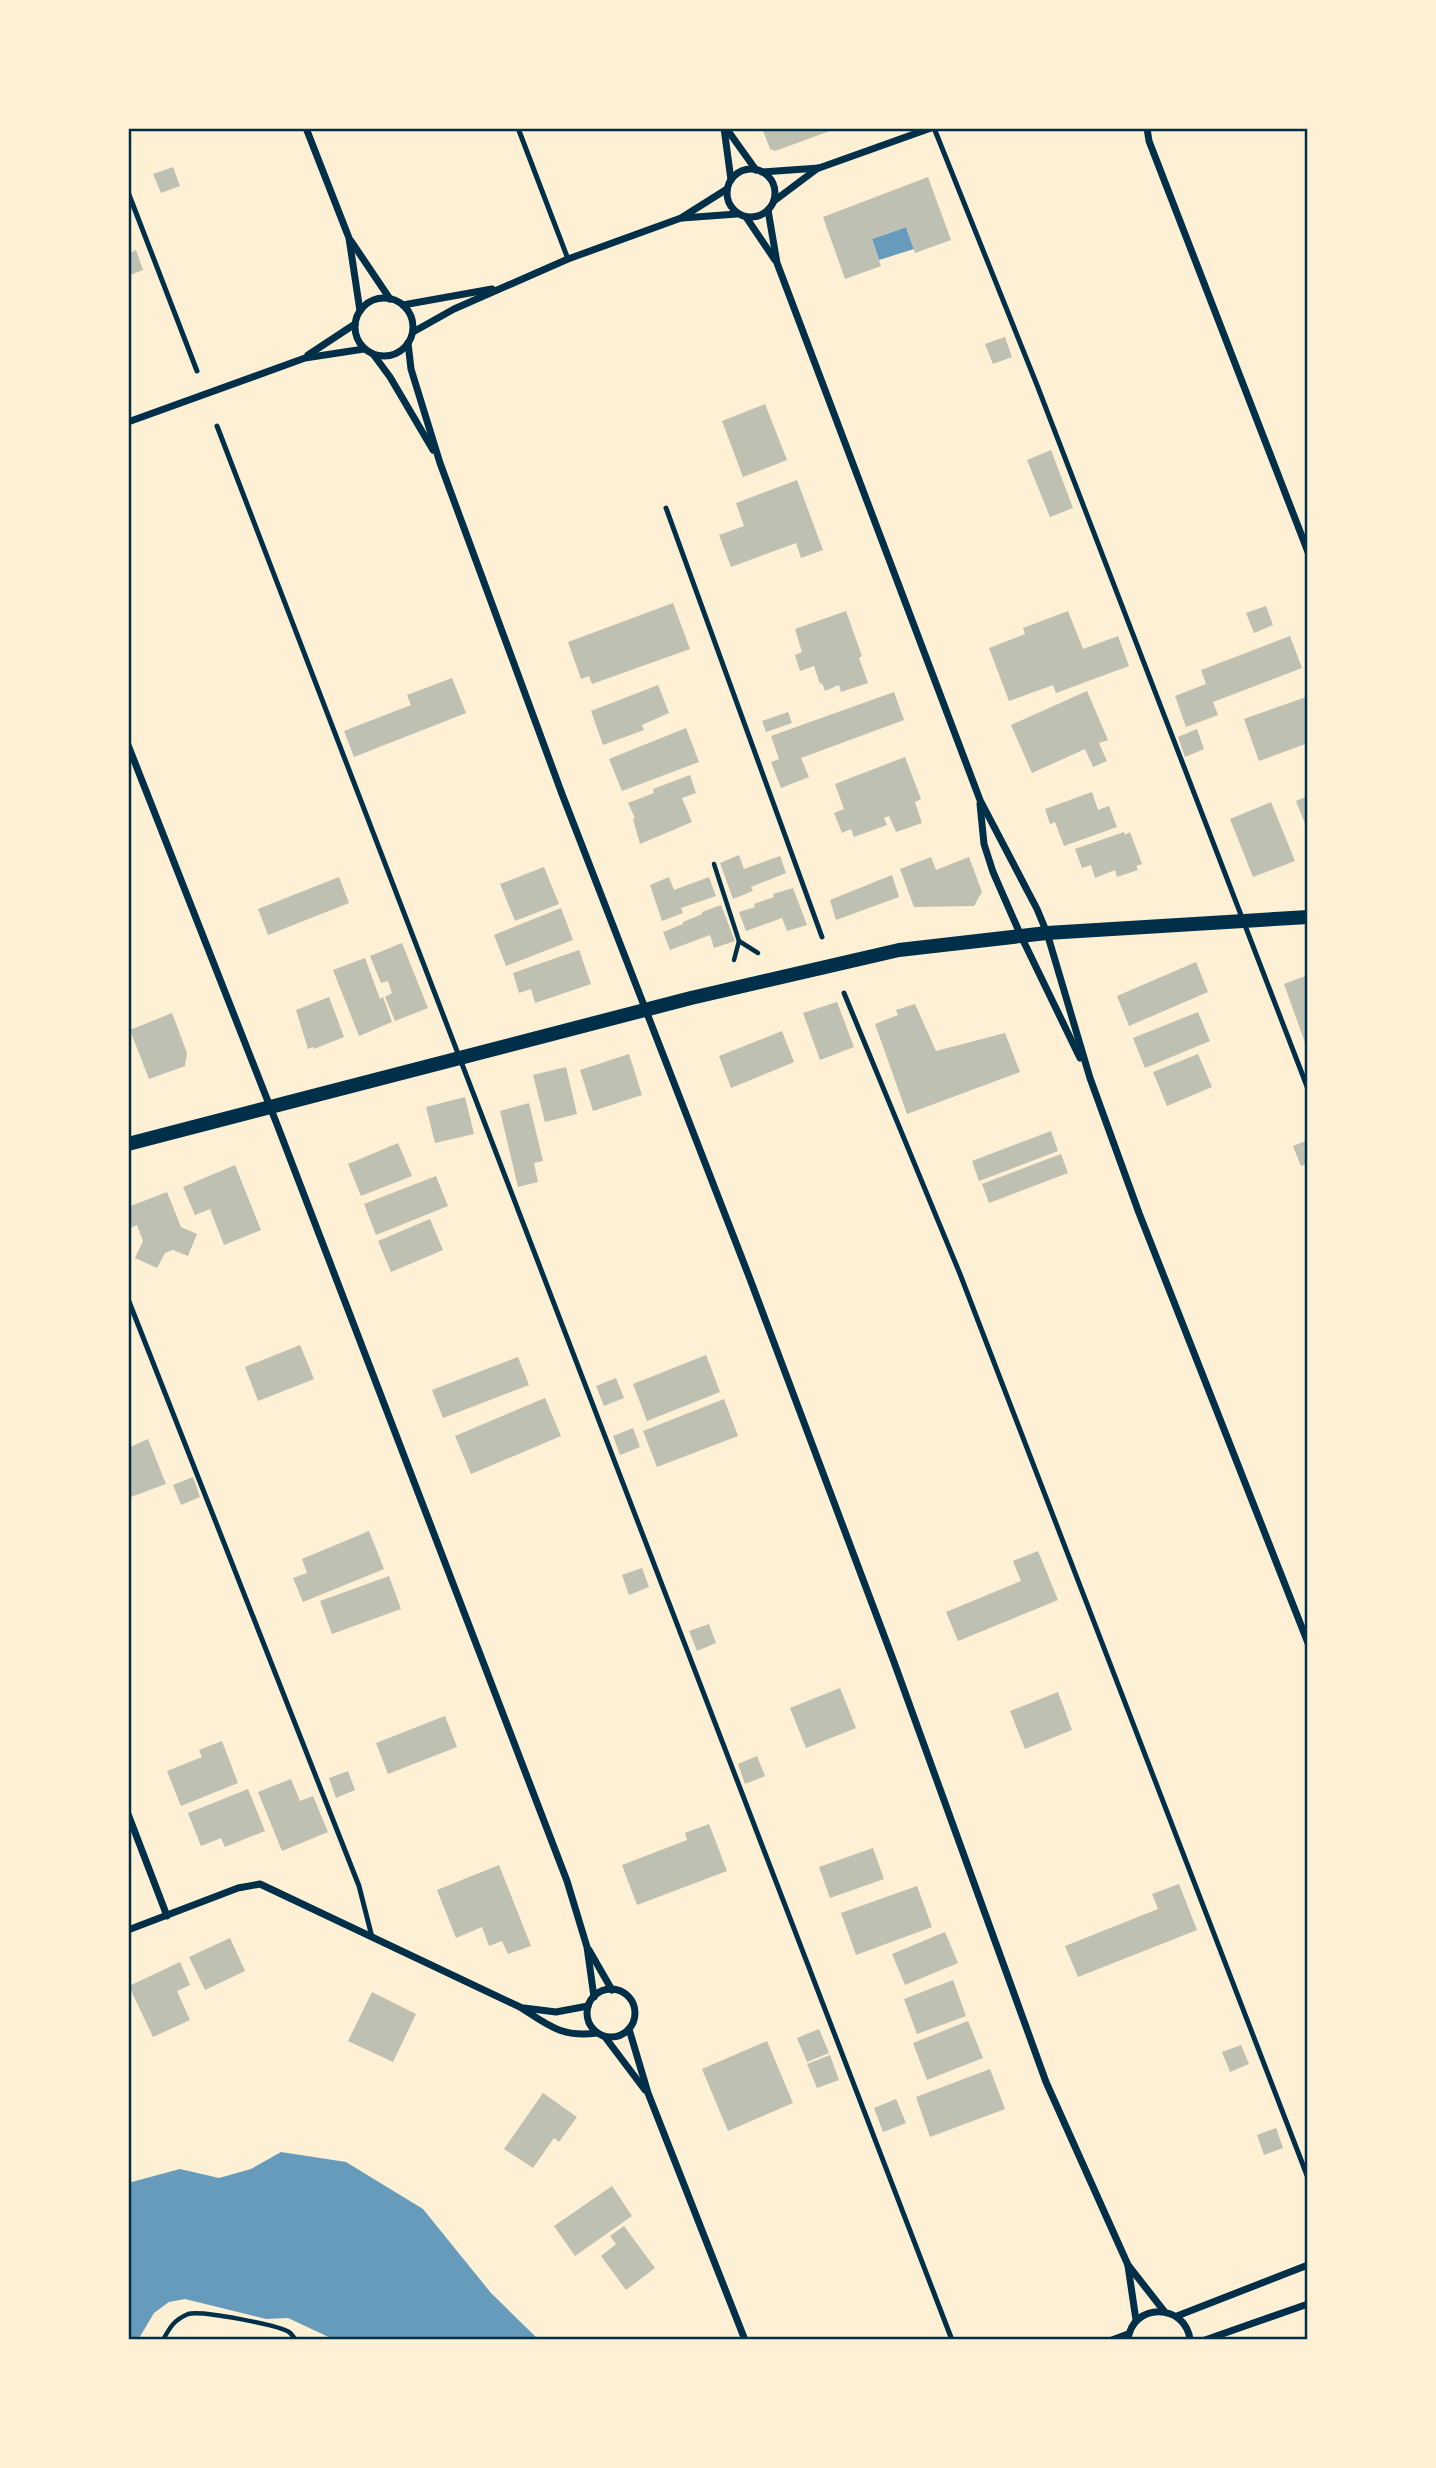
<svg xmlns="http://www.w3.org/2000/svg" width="1436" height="2468" font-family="'Sofia Sans Condensed',sans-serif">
<rect width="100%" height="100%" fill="#fdf0d5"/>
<g fill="#669bbc">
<polygon points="906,227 914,249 879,260 872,239"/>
<polygon points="281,2152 346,2162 423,2209 491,2293 539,2340 335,2340 288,2318 266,2319 185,2299 169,2302 154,2313 138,2340 128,2340 128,2183 180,2169 219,2178 251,2169"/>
</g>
<g fill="#bec0b2">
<polygon points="762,128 838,128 775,151 770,149"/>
<polygon points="173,167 180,186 161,193 153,174"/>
<polygon points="928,177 951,240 915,253 906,227 872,239 881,266 845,279 823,217"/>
<polygon points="136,250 143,270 128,276 128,254"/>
<polygon points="1005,337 1012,357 993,364 985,344"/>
<polygon points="765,404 787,460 743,477 722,421"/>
<polygon points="1051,450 1073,508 1050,517 1027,460"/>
<polygon points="797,480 823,550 801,558 796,543 731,567 719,535 744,526 736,503"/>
<polygon points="673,603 690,649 592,684 589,676 581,679 568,642"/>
<polygon points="1266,606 1273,625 1254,633 1246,613"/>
<polygon points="846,611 862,656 859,658 868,683 841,692 839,685 825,691 822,683 820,684 814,666 800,671 795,655 802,652 795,629"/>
<polygon points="1068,611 1083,649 1118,636 1129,666 1056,693 1053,685 1009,701 989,648 1025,634 1023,628"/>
<polygon points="1290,636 1302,668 1213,702 1218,715 1186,727 1175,696 1206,684 1201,670"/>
<polygon points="452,678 466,713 354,757 344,731 411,705 407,695"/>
<polygon points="658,685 669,713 642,725 644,730 603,745 591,711"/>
<polygon points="1087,691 1108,740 1099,743 1107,761 1093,767 1085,749 1032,773 1011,725"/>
<polygon points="894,692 904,720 801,758 809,777 781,788 771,762 779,759 771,736"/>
<polygon points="1306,697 1308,702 1308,743 1259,761 1244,719"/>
<polygon points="788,712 792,723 766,732 762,721"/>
<polygon points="686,728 699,762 622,791 609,759"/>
<polygon points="1197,729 1204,749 1185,757 1178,737"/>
<polygon points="905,757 921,799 915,802 922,823 896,832 889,816 884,818 887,825 854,837 851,829 842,833 834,813 844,809 835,784"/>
<polygon points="690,775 696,793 682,798 692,822 640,844 633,819 635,818 628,803 654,793 653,789"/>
<polygon points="1092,792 1098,810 1109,806 1117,827 1064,846 1055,822 1050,824 1045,809"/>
<polygon points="1308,796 1308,831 1296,801"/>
<polygon points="1271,802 1295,861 1253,877 1230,819"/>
<polygon points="1124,832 1125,835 1130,832 1142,864 1136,866 1138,870 1117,877 1115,870 1095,878 1091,865 1082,868 1075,849"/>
<polygon points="739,855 744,869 780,856 786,873 751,887 753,891 733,899 720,863"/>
<polygon points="931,857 936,870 969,857 982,892 974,906 914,907 900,869"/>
<polygon points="544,867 559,904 515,921 500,884"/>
<polygon points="892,875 899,897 836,920 830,900"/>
<polygon points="339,877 349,903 268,935 258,909"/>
<polygon points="669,877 674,890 709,877 716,896 681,908 683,913 662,921 650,885"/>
<polygon points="793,888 807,925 787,931 782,918 746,931 739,912 755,907 754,904 774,897 773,894"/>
<polygon points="721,905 735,941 714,948 710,935 670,950 663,932 683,924 683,922 702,914 702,912"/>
<polygon points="561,908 573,940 506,966 494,935"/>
<polygon points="402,943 428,1008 395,1021 385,997 392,993 388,981 381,983 370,956"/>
<polygon points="579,950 591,984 535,1003 531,989 519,993 513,973"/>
<polygon points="365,958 380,999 383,997 392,1022 359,1036 333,970"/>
<polygon points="1196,962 1208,992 1129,1026 1117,996"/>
<polygon points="1308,975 1308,1051 1284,984"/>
<polygon points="329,997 344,1037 314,1049 313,1047 308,1049 296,1010"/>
<polygon points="837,1002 854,1047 820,1060 803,1013"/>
<polygon points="915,1004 936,1051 1005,1033 1020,1072 907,1114 875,1024 898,1015 896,1010"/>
<polygon points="1198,1012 1210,1041 1145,1068 1133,1038"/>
<polygon points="172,1013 187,1053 185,1066 149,1079 130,1030"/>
<polygon points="782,1031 794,1062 731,1088 719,1056"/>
<polygon points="629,1054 642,1095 593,1111 580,1070"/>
<polygon points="1198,1054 1212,1087 1167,1106 1153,1072"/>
<polygon points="566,1067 577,1114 545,1122 533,1075"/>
<polygon points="465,1097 474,1134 435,1143 426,1107"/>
<polygon points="529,1103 543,1161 534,1163 538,1182 518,1187 500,1111"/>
<polygon points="1051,1131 1058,1151 979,1181 972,1161"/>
<polygon points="1308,1140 1308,1163 1301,1166 1293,1146"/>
<polygon points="398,1143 412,1176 361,1196 348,1164"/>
<polygon points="1061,1154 1068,1173 989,1203 982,1184"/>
<polygon points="235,1165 261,1230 224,1245 210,1209 195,1215 183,1187"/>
<polygon points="436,1176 448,1206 376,1235 364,1204"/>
<polygon points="167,1192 181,1227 197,1234 188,1256 173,1250 165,1253 157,1268 135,1258 143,1241 137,1225 128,1229 128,1207"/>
<polygon points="430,1219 443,1250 391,1272 378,1241"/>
<polygon points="300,1345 314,1379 258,1401 245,1367"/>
<polygon points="706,1355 720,1392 647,1421 633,1384"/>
<polygon points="518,1357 529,1385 443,1418 432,1390"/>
<polygon points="616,1378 624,1398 604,1406 596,1386"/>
<polygon points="545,1398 561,1436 471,1474 455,1436"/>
<polygon points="724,1399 738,1436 657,1467 643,1431"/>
<polygon points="633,1428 640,1447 620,1455 613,1436"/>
<polygon points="148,1439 166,1484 128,1498 128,1448"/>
<polygon points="193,1477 200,1497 181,1505 173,1485"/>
<polygon points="369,1531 384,1569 303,1602 293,1578 307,1573 302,1559"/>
<polygon points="1038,1551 1058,1600 958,1641 946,1612 1021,1581 1013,1561"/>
<polygon points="642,1568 649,1587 629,1595 622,1575"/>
<polygon points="389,1576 401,1609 332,1634 320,1601"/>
<polygon points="709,1624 716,1643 697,1651 689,1631"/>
<polygon points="840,1688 856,1728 806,1748 790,1708"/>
<polygon points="1058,1692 1072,1730 1025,1749 1010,1711"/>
<polygon points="445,1716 457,1747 388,1774 376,1743"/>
<polygon points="222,1741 238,1783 181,1806 167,1771 202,1757 199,1750"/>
<polygon points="757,1756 765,1776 745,1784 738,1764"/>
<polygon points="348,1771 355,1790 336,1798 329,1778"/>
<polygon points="291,1779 300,1801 313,1796 328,1832 282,1851 258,1792"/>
<polygon points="248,1789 265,1831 225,1847 221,1838 201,1846 188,1813"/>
<polygon points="709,1824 727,1871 637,1905 622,1865 687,1840 685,1833"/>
<polygon points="873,1848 884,1879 830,1898 819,1867"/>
<polygon points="499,1865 531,1946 508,1954 502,1941 489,1946 482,1927 456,1938 437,1890"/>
<polygon points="1179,1884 1197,1930 1078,1977 1065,1946 1158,1909 1152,1894"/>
<polygon points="917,1886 932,1927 856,1955 841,1913"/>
<polygon points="945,1932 958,1963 905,1985 892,1954"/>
<polygon points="230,1938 245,1971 205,1990 189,1957"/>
<polygon points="180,1962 190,1985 177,1991 190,2020 153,2037 129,1986"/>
<polygon points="953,1980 966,2016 917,2034 904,1999"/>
<polygon points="372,1992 416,2014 393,2062 348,2041"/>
<polygon points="968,2021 983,2058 927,2080 913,2043"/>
<polygon points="819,2029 829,2053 807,2062 797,2038"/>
<polygon points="767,2041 793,2103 728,2131 702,2069"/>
<polygon points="1241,2045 1249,2064 1230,2072 1222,2052"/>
<polygon points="830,2055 839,2080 817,2088 807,2064"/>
<polygon points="990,2069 1005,2109 930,2137 916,2097"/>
<polygon points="543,2093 577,2117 559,2142 554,2138 533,2168 504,2149"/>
<polygon points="896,2099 906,2123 883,2132 874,2108"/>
<polygon points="1276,2128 1283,2148 1264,2155 1257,2135"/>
<polygon points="612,2186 632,2216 575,2256 554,2226"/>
<polygon points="624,2226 655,2268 626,2290 601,2256 616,2244 610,2236"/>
</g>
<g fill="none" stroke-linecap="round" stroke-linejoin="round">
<g stroke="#003049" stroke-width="4.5">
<polyline points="714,864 739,941"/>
<polyline points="734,960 739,941 758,953"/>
<path d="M163,2340C170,2327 174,2320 188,2314C201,2310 278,2325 289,2332C292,2334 294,2338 296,2340"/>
</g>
<g stroke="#003049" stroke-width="5">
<polyline points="518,128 568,259"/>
<polyline points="934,128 1037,385 1308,1089"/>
<polyline points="128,192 197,371"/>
<polyline points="217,426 952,2340"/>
<polyline points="666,508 822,937"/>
<polyline points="844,993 960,1274 1308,2178"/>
<polyline points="128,1299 359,1886 372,1937"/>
</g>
<g stroke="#003049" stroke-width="7">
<polyline points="306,128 349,238 360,311"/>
<polyline points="724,128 731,180"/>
<polyline points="726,128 756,170"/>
<polyline points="1147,128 1149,141 1308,552"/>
<circle cx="751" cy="193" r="24"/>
<polyline points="762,172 819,168 931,128"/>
<polyline points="774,201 818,168"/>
<polyline points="768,210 777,263 980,800 1037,909 1047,933 1090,1078 1139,1213 1308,1643"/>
<polyline points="746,217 775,260"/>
<polyline points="682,218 737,214"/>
<polyline points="351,241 390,299"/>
<circle cx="384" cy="327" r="29"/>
<polyline points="403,305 492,289"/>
<polyline points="413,332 454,309 568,259 681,218 727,189"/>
<polyline points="408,343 411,369 440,463 562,794 750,1279 894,1662 1046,2082 1128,2265 1164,2311"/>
<polyline points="373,354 390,377 433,450"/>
<polyline points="308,355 355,324"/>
<polyline points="128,422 305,358 364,349"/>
<polyline points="128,745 278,1127 567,1881 587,1947 594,1997"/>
<polyline points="980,804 984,844 993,872 1021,936 1080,1058"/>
<polyline points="128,1814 167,1916"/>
<path d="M128,1930L238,1888L260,1884L520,2007C548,2025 562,2038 597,2033"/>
<polyline points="589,1950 612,1990"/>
<circle cx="611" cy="2013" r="24"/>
<polyline points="524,2008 556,2012 588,2006"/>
<polyline points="629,2029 648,2093 745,2340"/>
<polyline points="605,2037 645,2090"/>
<polyline points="1128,2266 1136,2320"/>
<polyline points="1177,2316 1308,2265"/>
<polyline points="1112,2340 1128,2334"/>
<path d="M1128,2340C1132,2302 1186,2303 1190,2340"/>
<polyline points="1205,2340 1308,2304"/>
</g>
<polyline stroke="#003049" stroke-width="14" points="128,1144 691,998 899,950 1047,933 1308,917"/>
</g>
<rect width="1436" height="2468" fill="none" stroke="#fdf0d5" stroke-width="259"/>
<rect x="130" y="130" width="1176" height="2208" fill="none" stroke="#003049" stroke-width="2.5"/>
</svg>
